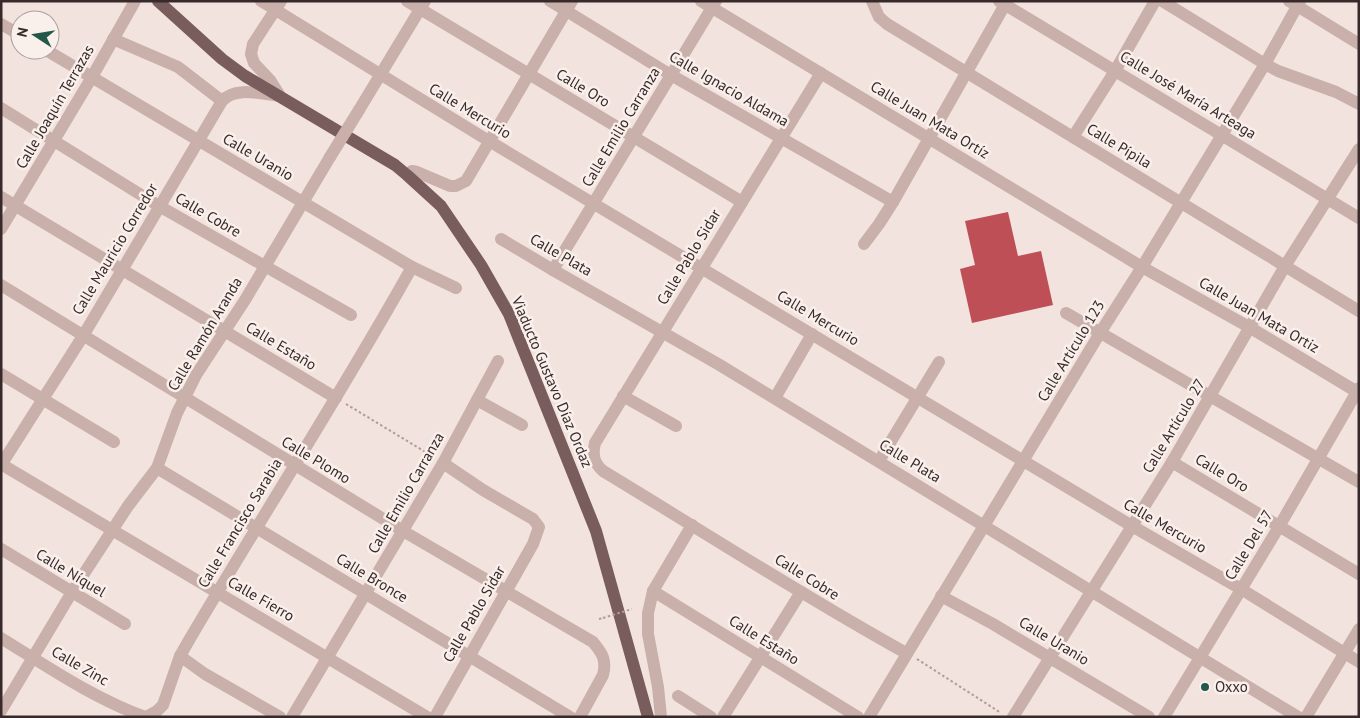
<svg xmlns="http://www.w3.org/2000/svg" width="1360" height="718" font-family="'PT Sans',sans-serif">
<rect width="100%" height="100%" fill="#f2e3df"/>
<polygon fill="#bf4f56" points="1008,212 1018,256 1041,251 1053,305 972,323 960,269 975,265 965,221"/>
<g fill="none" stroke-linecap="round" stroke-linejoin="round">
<g stroke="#b59a96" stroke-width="2" stroke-dasharray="2.5 2.5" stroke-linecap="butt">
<polyline points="346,404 432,456"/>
<polyline points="599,619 603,618"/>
<polyline points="917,659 1001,713"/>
</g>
<g stroke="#c9b0ab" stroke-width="12">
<polyline points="261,1 489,141 1132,526 1241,589 1359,662"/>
<polyline points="407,1 742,202"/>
<polyline points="550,1 671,75 893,202"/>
<polyline points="701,1 1142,267 1249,327 1359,393"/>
<polyline points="872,1 879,17 887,24 1359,311"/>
<polyline points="999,1 1359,218"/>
<polyline points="1162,1 1265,64 1278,71 1336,92 1359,104"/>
<polyline points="1289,1 1359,44"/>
<polyline points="1,24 20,35"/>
<polyline points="113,39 178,67 222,101"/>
<polyline points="46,50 412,267 456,288"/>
<path d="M821,73L595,443C592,455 594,463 603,471C704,532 803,596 906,653"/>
<polyline points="280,96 270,80 254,63 251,54 253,44 281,1"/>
<polyline points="1,108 159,206 351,315"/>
<polyline points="359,110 425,1"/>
<polyline points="1073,137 1115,71 1155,1"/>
<polyline points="407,175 412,171 417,172 450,186 456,186 466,181 572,1"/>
<polyline points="1,197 336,398"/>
<polyline points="1,229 92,77 135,1"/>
<polyline points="501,239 553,270 718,364 1298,717"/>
<polyline points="864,244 879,224 893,202 1007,1"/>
<polyline points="553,270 716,1"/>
<path d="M1,285L403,531L593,642C602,653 607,660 603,675L580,717"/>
<polyline points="1066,313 1359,482"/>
<polyline points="1,374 114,442"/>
<polyline points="623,396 676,426"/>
<polyline points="775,398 812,334"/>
<polyline points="477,400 522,425"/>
<polyline points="879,461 939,362"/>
<polyline points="1172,462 1359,574"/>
<polyline points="1,464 427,717"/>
<path d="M1,465L83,336L222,101C235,86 261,94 280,96"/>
<polyline points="157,468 570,717"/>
<polyline points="1,549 125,624"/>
<polyline points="653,591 858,717"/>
<polyline points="941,596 993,624 1149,717"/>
<path d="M1,638C48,667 93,698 145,717"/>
<polyline points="180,656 205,674 280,717"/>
<polyline points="678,696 711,717"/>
<polyline points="1,711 72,592 128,506 157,468 177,413 196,375 245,300 330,157"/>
<path d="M146,717L157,711L163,705L180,656L188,642C262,516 341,394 412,267"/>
<polyline points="292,717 443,463 498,361"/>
<polyline points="435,717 533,544 539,527 533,519 483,490 443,463"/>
<polyline points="661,717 658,687 648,634 648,613 653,591 692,525"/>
<polyline points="723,717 801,592"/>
<polyline points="869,717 1100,333 1142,267 1265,64 1300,1"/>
<polyline points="1013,717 1172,462 1285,266 1359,149"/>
<polyline points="1164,717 1280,525 1359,388"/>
<polyline points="1306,717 1359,629"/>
</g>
<polyline stroke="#785d5c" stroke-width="12" points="158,1 222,59 245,76 395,165 407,175 441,206 481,265 509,314 596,531 648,717"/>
<polyline stroke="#b59a96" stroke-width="2" stroke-dasharray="2.5 2.5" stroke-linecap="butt" points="603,618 632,609"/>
<polyline stroke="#c9b0ab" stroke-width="12" points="330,157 359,110"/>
</g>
<circle fill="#22574a" stroke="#f9efeb" stroke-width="2" cx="1205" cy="687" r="5"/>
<g text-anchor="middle" stroke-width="5" stroke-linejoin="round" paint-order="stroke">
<g font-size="15" fill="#382a2a" stroke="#f9efeb">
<text transform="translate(583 88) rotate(31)" y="5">Calle Oro</text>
<text transform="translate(729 89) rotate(30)" y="5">Calle Ignacio Aldama</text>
<text transform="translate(1188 95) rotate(31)" y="5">Calle José María Arteaga</text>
<text transform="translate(55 107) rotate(-60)" y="5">Calle Joaquín Terrazas</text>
<text transform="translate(470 111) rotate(31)" y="5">Calle Mercurio</text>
<text transform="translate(930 120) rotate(31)" y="5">Calle Juan Mata Ortíz</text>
<text transform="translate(621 127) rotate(-59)" y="5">Calle Emilio Carranza</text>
<text transform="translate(1119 146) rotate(31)" y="5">Calle Pípila</text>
<text transform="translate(258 157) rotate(30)" y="5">Calle Uranio</text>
<text transform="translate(208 215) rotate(30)" y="5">Calle Cobre</text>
<text transform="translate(115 249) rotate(-59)" y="5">Calle Mauricio Corredor</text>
<text transform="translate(561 255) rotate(30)" y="5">Calle Plata</text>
<text transform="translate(689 257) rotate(-59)" y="5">Calle Pablo Sidar</text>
<text transform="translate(1259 315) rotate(30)" y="5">Calle Juan Mata Ortiz</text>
<text transform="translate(818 318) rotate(31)" y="5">Calle Mercurio</text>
<text transform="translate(205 334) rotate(-59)" y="5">Calle Ramón Aranda</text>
<text transform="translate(281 346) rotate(31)" y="5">Calle Estaño</text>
<text transform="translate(1071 351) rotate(-59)" y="5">Calle Artículo 123</text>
<text transform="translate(552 382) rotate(67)" y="5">Viaducto Gustavo Díaz Ordaz</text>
<text transform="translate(1174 426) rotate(-59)" y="5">Calle Artículo 27</text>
<text transform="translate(316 460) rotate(31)" y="5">Calle Plomo</text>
<text transform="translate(910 461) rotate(31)" y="5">Calle Plata</text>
<text transform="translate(1222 473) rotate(31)" y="5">Calle Oro</text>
<text transform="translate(406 493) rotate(-60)" y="5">Calle Emilio Carranza</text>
<text transform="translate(240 523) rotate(-59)" y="5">Calle Francisco Sarabia</text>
<text transform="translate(1165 526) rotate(30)" y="5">Calle Mercurio</text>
<text transform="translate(1249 545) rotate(-59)" y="5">Calle Del 57</text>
<text transform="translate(71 573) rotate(31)" y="5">Calle Níquel</text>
<text transform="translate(807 577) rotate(32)" y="5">Calle Cobre</text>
<text transform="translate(372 578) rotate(31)" y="5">Calle Bronce</text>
<text transform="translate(261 599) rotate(30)" y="5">Calle Fierro</text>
<text transform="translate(474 614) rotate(-60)" y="5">Calle Pablo Sidar</text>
<text transform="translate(764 640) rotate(32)" y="5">Calle Estaño</text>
<text transform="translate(1054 641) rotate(31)" y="5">Calle Uranio</text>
<text transform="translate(80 666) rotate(30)" y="5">Calle Zinc</text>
</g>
<g font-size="15" fill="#382a2a" stroke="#f9efeb" text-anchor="start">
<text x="1215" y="692">Oxxo</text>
</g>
</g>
<rect width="1360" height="718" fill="none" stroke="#382a2a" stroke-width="5"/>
<g transform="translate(35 35) rotate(282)"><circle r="24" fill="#f9efeb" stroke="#aca09e"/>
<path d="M0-4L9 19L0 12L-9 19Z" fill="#22574a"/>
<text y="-8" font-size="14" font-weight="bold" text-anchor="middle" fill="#382a2a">N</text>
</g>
</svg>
